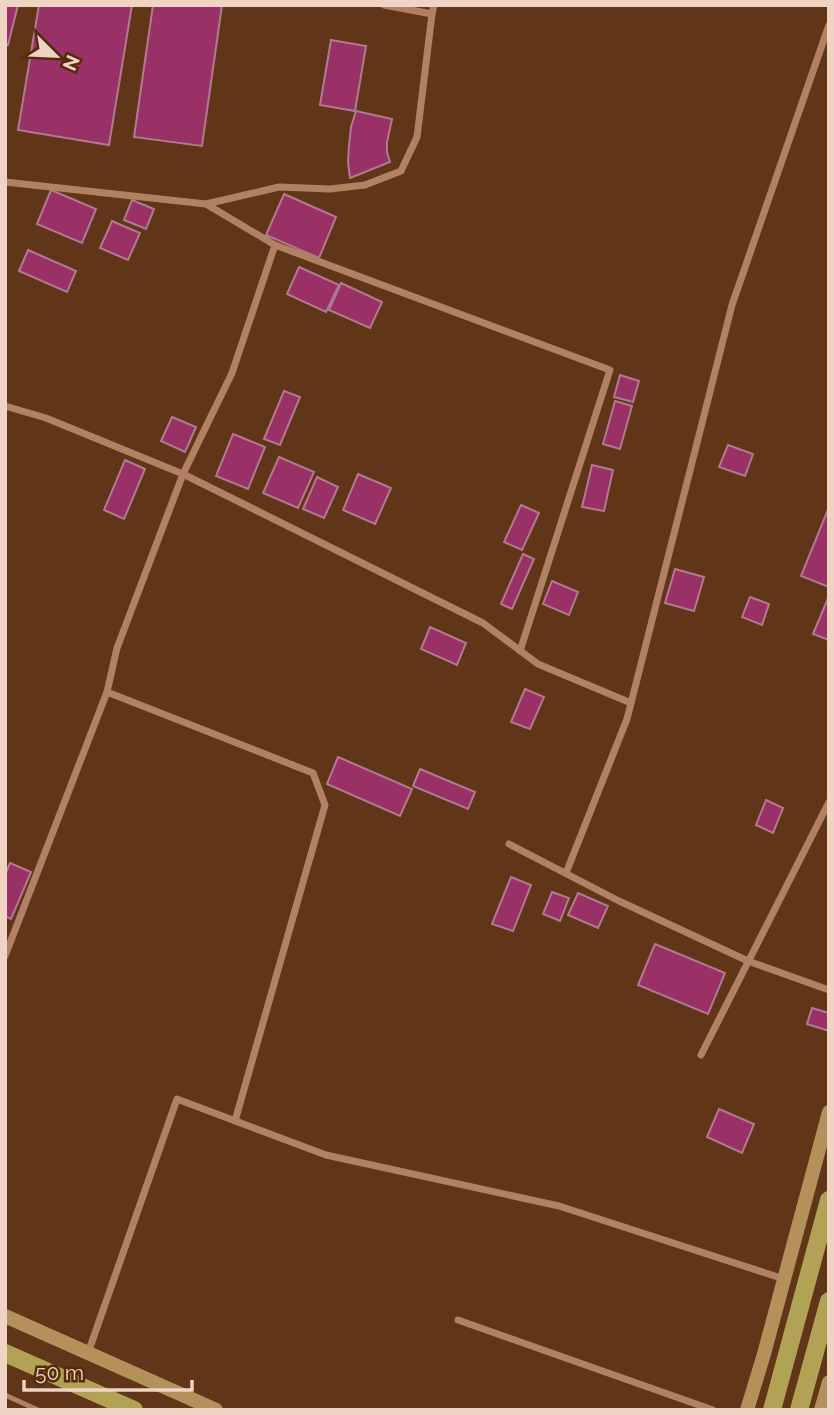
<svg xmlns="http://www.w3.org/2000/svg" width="834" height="1415" font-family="Raleway,sans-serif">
<rect width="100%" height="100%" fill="#613518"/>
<g fill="#993066" stroke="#b17a91" stroke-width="2">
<polygon points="5,5 18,5 8,45 5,45"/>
<polygon points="39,5 132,5 109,145 18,130"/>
<polygon points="153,5 222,5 202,146 134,137"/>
<polygon points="331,40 366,46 355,111 320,105"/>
<polygon points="356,111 392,119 387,142 387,152 390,162 350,178 348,162 349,145 351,127"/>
<polygon points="51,190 96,209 82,243 37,224"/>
<polygon points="284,194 336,217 319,258 266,235"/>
<polygon points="132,200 154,209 146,229 124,220"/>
<polygon points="112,221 140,233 128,260 100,248"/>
<polygon points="28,250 76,271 67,292 19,271"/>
<polygon points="299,267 339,285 326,312 287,294"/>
<polygon points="341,283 382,302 370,328 329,310"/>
<polygon points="620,375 639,381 633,402 614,397"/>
<polygon points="284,391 300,397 280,445 264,439"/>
<polygon points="615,401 632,406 620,449 603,444"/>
<polygon points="172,417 196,427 185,452 161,441"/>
<polygon points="233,434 265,447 248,489 216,476"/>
<polygon points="728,445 753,454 745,476 719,467"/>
<polygon points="279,457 314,472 298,508 263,493"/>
<polygon points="125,460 145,469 124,519 104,510"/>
<polygon points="592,465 613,470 604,511 582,507"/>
<polygon points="358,474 391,488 375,524 343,510"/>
<polygon points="317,477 338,487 324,518 303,509"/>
<polygon points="521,505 539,513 522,550 504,542"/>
<polygon points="829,507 829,587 801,576"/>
<polygon points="523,554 534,559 512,609 501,604"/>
<polygon points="675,569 704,577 694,611 665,603"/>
<polygon points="552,581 578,592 569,615 543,604"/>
<polygon points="829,596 829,640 813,634"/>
<polygon points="750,597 769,604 762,625 742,617"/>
<polygon points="430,627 466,643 457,665 421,649"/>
<polygon points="525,689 544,697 530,729 511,722"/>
<polygon points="338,757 412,789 400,816 327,784"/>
<polygon points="420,769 475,792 468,809 413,786"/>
<polygon points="766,800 783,808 773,833 756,825"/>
<polygon points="10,863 31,872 11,919 5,916 5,875"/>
<polygon points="511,877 531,885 513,931 492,924"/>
<polygon points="552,892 569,898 560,921 543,914"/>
<polygon points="578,893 608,906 598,928 568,915"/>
<polygon points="655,944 725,973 708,1014 638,985"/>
<polygon points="812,1008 829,1013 829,1031 807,1024"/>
<polygon points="719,1109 754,1124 742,1153 707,1137"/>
</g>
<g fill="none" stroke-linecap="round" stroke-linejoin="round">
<polyline stroke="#b28062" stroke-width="5" points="5,1395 38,1410"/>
<g stroke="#b28062" stroke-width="7">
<polyline points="384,5 432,14 434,5"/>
<polyline points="5,182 206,204 279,187 330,189 365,185 401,171 417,137 432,14"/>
<polyline points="206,204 275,245 610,370 520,651"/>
<polyline points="5,406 46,418 183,474 483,623 538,664 631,703"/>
<polyline points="107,692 313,773 325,805 235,1121"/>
<polyline points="509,844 619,901 748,961 829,990"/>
<polyline points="566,873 627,719 732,305 829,25"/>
<polyline points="5,956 107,692 117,648 183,474 232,373 275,245"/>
<polyline points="701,1055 829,802"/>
<polyline points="458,1320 713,1410"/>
<polyline points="88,1353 177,1099 326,1155 559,1206 784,1279"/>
</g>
<g stroke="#b2915b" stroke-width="14">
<polyline points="5,1316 216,1410"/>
<polyline points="747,1410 764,1354 829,1112"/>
<polyline points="821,1410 829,1382"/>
</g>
<g stroke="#b2a255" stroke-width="18">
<polyline points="5,1353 134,1410"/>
<polyline points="772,1410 829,1200"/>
<polyline points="799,1410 829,1301"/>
</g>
</g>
<rect width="834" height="1415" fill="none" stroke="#efd4c4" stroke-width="14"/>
<g transform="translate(56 56) rotate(114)" stroke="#552b0c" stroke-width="5" paint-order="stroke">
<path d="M0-5L12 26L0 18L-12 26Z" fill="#efd4c4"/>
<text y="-10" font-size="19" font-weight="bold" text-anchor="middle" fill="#efd4c4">N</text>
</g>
<path d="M24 1380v10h168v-10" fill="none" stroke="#efd4c4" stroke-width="3.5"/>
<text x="35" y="1380" font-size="21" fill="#efd4c4" stroke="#552b0c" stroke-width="5" paint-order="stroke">50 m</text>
</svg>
